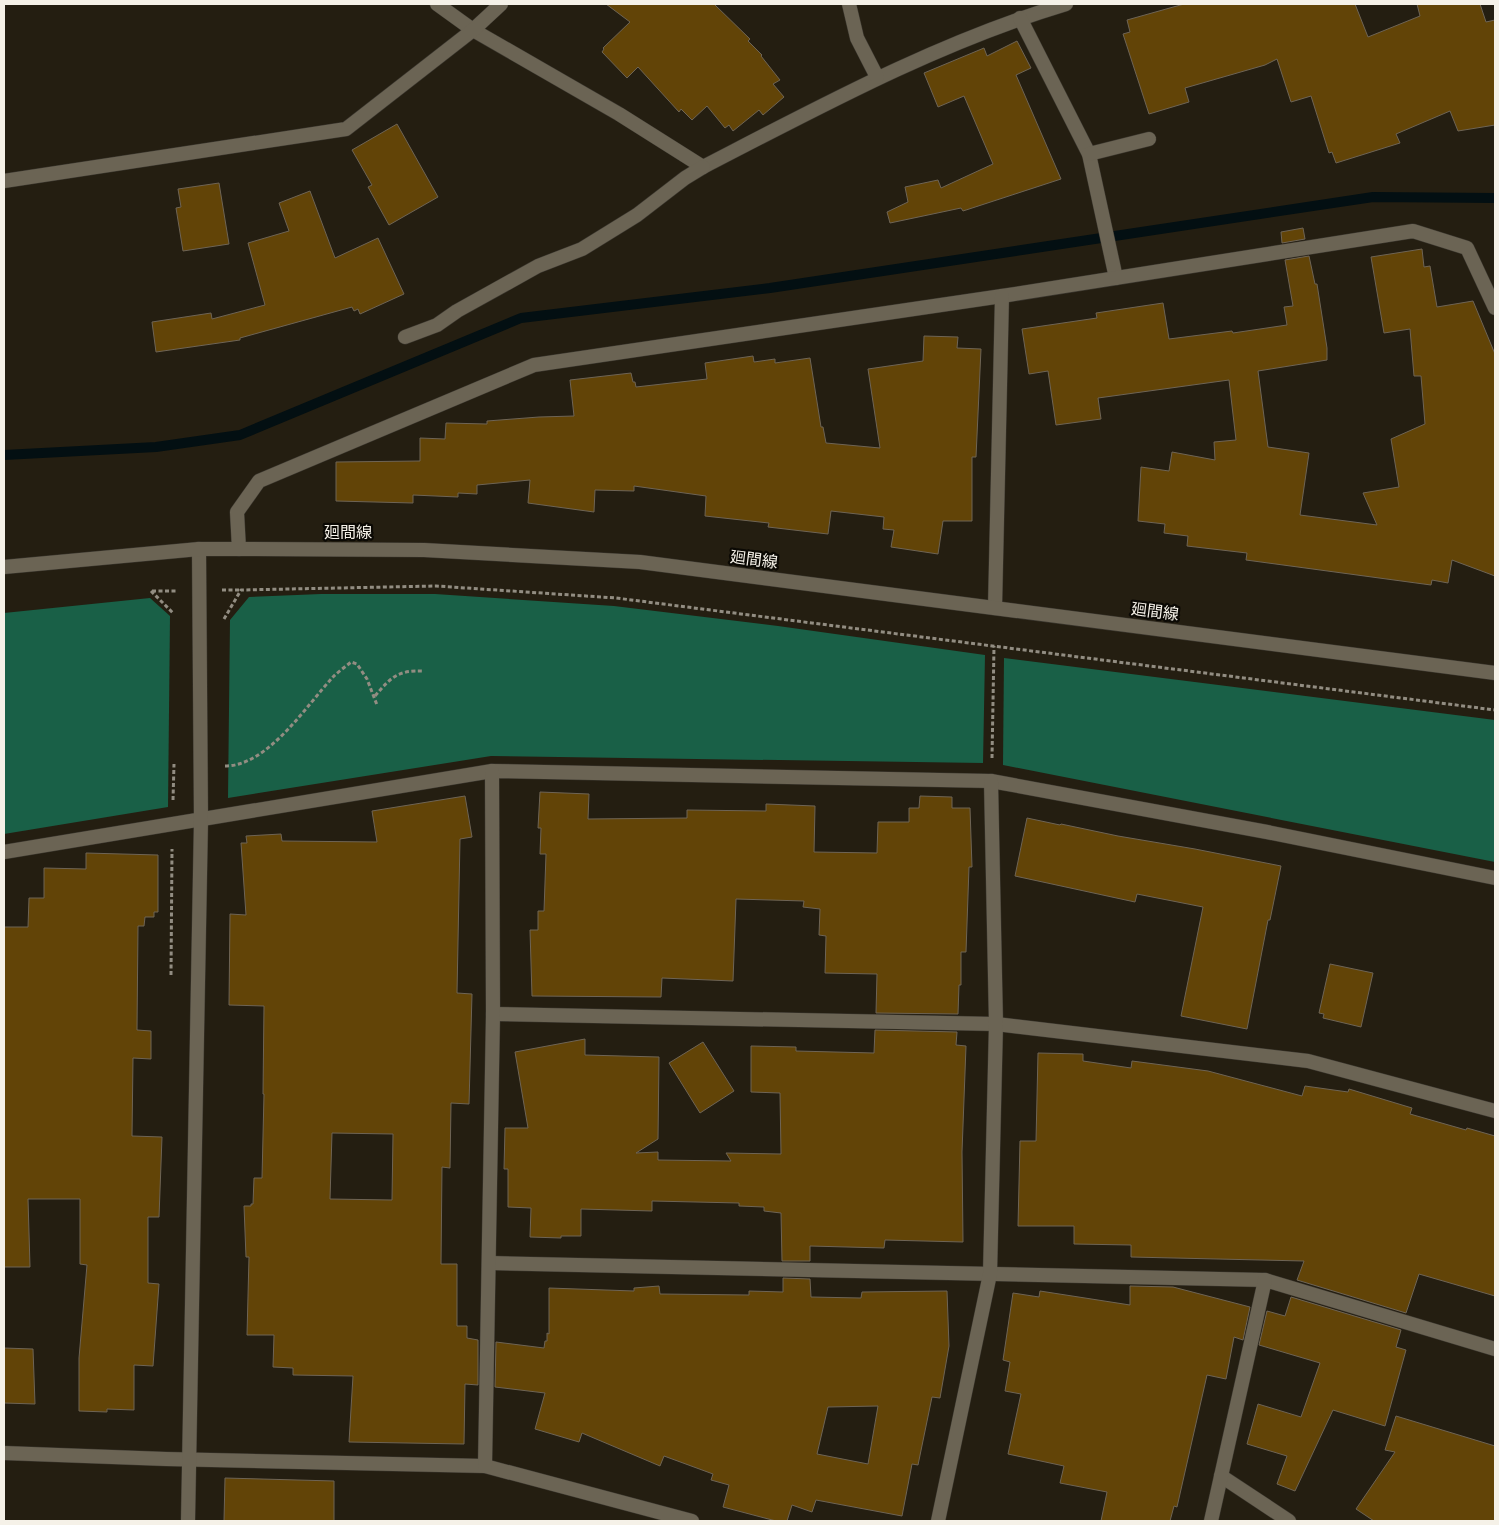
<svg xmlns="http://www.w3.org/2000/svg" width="1499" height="1525" font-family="Roboto,'Noto Sans JP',sans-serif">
<rect width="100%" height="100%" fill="#241e11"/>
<g fill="#196047">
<polygon points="321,594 435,594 614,606 778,626 985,655 983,763 491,756 228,798 230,620 249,597"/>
<polygon points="150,598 170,616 168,807 4,834 4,613"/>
<polygon points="1004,658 1495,720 1495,862 1003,765"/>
</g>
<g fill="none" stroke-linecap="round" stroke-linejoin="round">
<polyline stroke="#030f12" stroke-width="10" points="4,455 156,447 240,435 521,318 770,288 1373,197 1495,198"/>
</g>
<g fill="#624407" stroke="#6e6455" fill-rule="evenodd">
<polygon points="606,4 714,4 750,39 748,41 762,55 761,56 780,80 773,84 784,97 763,115 759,110 733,131 729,125 725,128 707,106 692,120 681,109 679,112 638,67 627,78 602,52 604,49 603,48 630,22"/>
<polygon points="1184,4 1355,4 1368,37 1420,16 1417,4 1480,4 1486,22 1495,20 1495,125 1458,131 1450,111 1396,134 1400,143 1336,163 1332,152 1329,153 1311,96 1291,102 1277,59 1265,65 1185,88 1189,102 1149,114 1123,34 1130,32 1127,20"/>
<polygon points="1017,41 1031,68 1016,75 1061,179 963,211 961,208 890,223 887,212 908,202 905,187 938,180 941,188 993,164 964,96 938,107 924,73 984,48 987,56"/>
<polygon points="397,124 438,197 389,225 368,187 372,185 352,150"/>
<polygon points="219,183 229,244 183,251 176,208 181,207 178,189"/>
<polygon points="310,191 335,258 378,238 404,294 360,314 358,309 354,311 352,307 240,338 240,340 156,352 152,322 211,313 212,319 265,305 248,243 289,231 279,203"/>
<polygon points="1303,228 1305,239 1282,243 1281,232"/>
<polygon points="1422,249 1424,267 1430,266 1437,307 1473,301 1495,354 1495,576 1452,560 1448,583 1432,580 1431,585 1246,560 1247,553 1187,546 1188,536 1164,533 1165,524 1138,521 1141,467 1169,471 1172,452 1215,460 1214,442 1236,440 1229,380 1098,398 1101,419 1056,425 1048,371 1029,374 1022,329 1097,318 1096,313 1163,303 1169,339 1232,331 1233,333 1287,325 1284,307 1293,306 1285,260 1309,256 1315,284 1317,284 1327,348 1327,360 1258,371 1268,447 1309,453 1300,515 1377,525 1363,493 1399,487 1391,439 1425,424 1421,376 1414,376 1410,329 1384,333 1371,257"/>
<polygon points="924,336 958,337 957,348 981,349 976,457 972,457 972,521 943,521 938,554 891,547 894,530 883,529 884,517 831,511 828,534 768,527 769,523 705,516 706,496 634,486 634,491 595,490 594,512 528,503 530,480 477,485 477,494 458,493 458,497 413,495 413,503 336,501 336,462 420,461 420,438 445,439 446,423 487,424 487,421 539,417 574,416 570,380 631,373 633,382 635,382 636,387 707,379 705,363 753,356 754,362 775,359 775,363 810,358 821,427 823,427 826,443 880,448 868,369 923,361"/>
<polygon points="540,792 589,794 588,819 687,818 687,810 766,811 766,804 815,806 814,852 877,853 878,822 909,822 909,808 919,808 920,796 952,797 952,808 970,808 972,867 969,867 966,952 961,952 961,985 959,985 958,1014 876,1013 877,974 825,973 826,936 819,935 820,909 803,907 804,901 736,899 733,981 662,978 661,997 532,996 530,930 538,930 538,911 544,911 546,854 540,854 541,828 538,828"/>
<path d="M465,796L472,837L460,839L457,993L472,994L469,1104L451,1103L450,1168L442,1167L441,1264H457V1326H467V1338L478,1340V1385L465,1384L464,1444L349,1442L353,1376L293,1375V1368L273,1367L274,1335H247L249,1257H246L244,1206H251V1204H253L254,1178H262L264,1094H263L264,1006L229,1005L230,914L246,915L241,843H247L246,836L281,834L282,841L377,842L372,811ZM332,1133L393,1134L392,1200L330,1199Z"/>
<polygon points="1027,818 1060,825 1061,824 1118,836 1195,849 1281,866 1270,920 1268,920 1247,1029 1181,1016 1203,907 1137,894 1135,902 1015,876"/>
<polygon points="86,853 158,855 158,912 154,912 154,917 145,917 144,926 138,926 137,1030 151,1031 151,1059 133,1058 132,1136 162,1137 159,1217 148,1217 148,1283 159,1284 153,1366 134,1365 134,1410 107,1409 107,1412 79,1411 79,1358 87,1265 80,1264 80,1199 28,1199 30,1267 4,1267 4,927 28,927 29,898 44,898 44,868 86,869"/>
<polygon points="1330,964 1373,973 1361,1027 1323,1018 1324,1014 1319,1013"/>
<polygon points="875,1030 957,1032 956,1045 966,1046 962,1152 963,1242 885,1240 884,1248 810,1246 810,1261 782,1261 781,1213 764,1211 764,1207 739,1206 739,1203 652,1201 652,1211 581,1209 581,1236 561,1236 561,1238 530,1237 531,1208 508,1207 508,1169 504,1169 505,1128 528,1128 515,1052 585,1039 585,1055 659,1057 658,1139 636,1153 658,1152 658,1160 731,1161 726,1153 781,1154 780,1093 751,1092 751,1046 796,1047 796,1051 874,1053"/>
<polygon points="703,1042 734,1091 700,1113 669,1063"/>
<polygon points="1038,1053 1083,1054 1083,1061 1131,1068 1132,1061 1208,1071 1302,1096 1305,1086 1348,1092 1349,1089 1412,1108 1410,1114 1466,1130 1467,1128 1495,1136 1495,1296 1419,1274 1406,1313 1297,1280 1304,1261 1131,1257 1131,1245 1074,1244 1074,1226 1018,1226 1020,1141 1036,1141"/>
<path d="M783,1278L810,1279L811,1297L861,1298L862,1292L947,1291L949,1346L940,1398L932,1397L918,1465L912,1464L902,1516L816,1500L812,1512L792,1505L787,1521H776L723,1507L729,1485L711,1480L713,1474L664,1456L660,1466L582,1433L579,1442L535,1429L545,1393L495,1387L496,1342L544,1348L545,1341H547V1333L549,1334V1288L634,1291V1288L659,1286L660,1294L749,1295V1291L783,1292ZM878,1406L868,1464L817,1454L828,1407Z"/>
<polygon points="1130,1286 1173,1287 1250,1307 1243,1340 1234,1337 1226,1379 1207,1375 1177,1507 1174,1506 1170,1521 1101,1521 1107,1492 1060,1483 1064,1466 1008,1454 1021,1394 1005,1391 1010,1362 1003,1360 1013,1293 1039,1297 1040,1291 1130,1305"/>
<polygon points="1291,1297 1401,1330 1396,1347 1406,1350 1385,1426 1333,1410 1295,1491 1277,1484 1287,1456 1247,1444 1258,1404 1301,1417 1320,1363 1259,1345 1267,1311 1285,1316"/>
<polygon points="4,1348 33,1349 35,1404 4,1403"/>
<polygon points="1396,1416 1495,1446 1495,1521 1374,1521 1356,1509 1395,1452 1385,1450"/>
<polygon points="225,1478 334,1481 334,1521 224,1521"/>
</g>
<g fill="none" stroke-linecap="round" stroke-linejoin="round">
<g stroke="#3b372f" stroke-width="15">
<g id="minor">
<path d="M437,4L473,30L619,114L703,167C821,106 939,42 1066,4"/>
<polyline points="849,4 857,38 877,77"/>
<polyline points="1020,18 1089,154 1116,278"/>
<polyline points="1089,154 1149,139"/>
<polyline points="4,181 346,129 473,30 501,4"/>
<polyline points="405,337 437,325 457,311 538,266 582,249 637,215 685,178 703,167"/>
<polyline points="239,549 237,512 259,481 534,365 1002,296 1413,231 1467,248 1495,308"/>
<polyline points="995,608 1002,296"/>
<polyline points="4,852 492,771 991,781 1267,832 1495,878"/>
<polyline points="493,1014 996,1024 1308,1061 1495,1111"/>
<polyline points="490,1263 1265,1280 1495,1349"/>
<polyline points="4,1453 166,1459 485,1466 692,1521"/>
<polyline points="485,1466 493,1014 492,771"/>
<polyline points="1221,1476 1289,1521"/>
<polyline points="188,1521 201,820 199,549"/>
<polyline points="938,1521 990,1274 996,1024 991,781"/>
<polyline points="1211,1521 1265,1280"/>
</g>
</g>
<g stroke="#3b372f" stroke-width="15">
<polyline id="tertiary" points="4,567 199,549 239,549 424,550 640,562 1495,673"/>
</g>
<g stroke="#928d82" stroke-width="3" stroke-dasharray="4 2.5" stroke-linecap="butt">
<polyline points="222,590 241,590"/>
<polyline points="151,591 174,614"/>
<polyline points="152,591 176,591"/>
<polyline points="224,619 241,590 436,586 616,598 1495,710"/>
<path d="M375,696C391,677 398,670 424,671"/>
<polyline points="992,758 994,646"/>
<path d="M225,766C268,766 306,706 333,677C338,672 345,667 351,662L357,664L367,679L377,705"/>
<polyline points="173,800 174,764"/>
<polyline points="171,975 172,849"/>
</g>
<use href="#minor" stroke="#6b6454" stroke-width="14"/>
<use href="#tertiary" stroke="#6b6454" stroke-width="14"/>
</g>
<g text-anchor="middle" stroke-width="4.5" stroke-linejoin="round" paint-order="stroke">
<g font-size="16" fill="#f5f1e8" stroke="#0b0904">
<text x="348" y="538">廻間線</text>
<text transform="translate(754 559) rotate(7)" y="6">廻間線</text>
<text transform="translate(1155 611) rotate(7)" y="6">廻間線</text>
</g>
</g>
<rect width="1499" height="1525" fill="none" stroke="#f5f1e8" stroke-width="10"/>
</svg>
